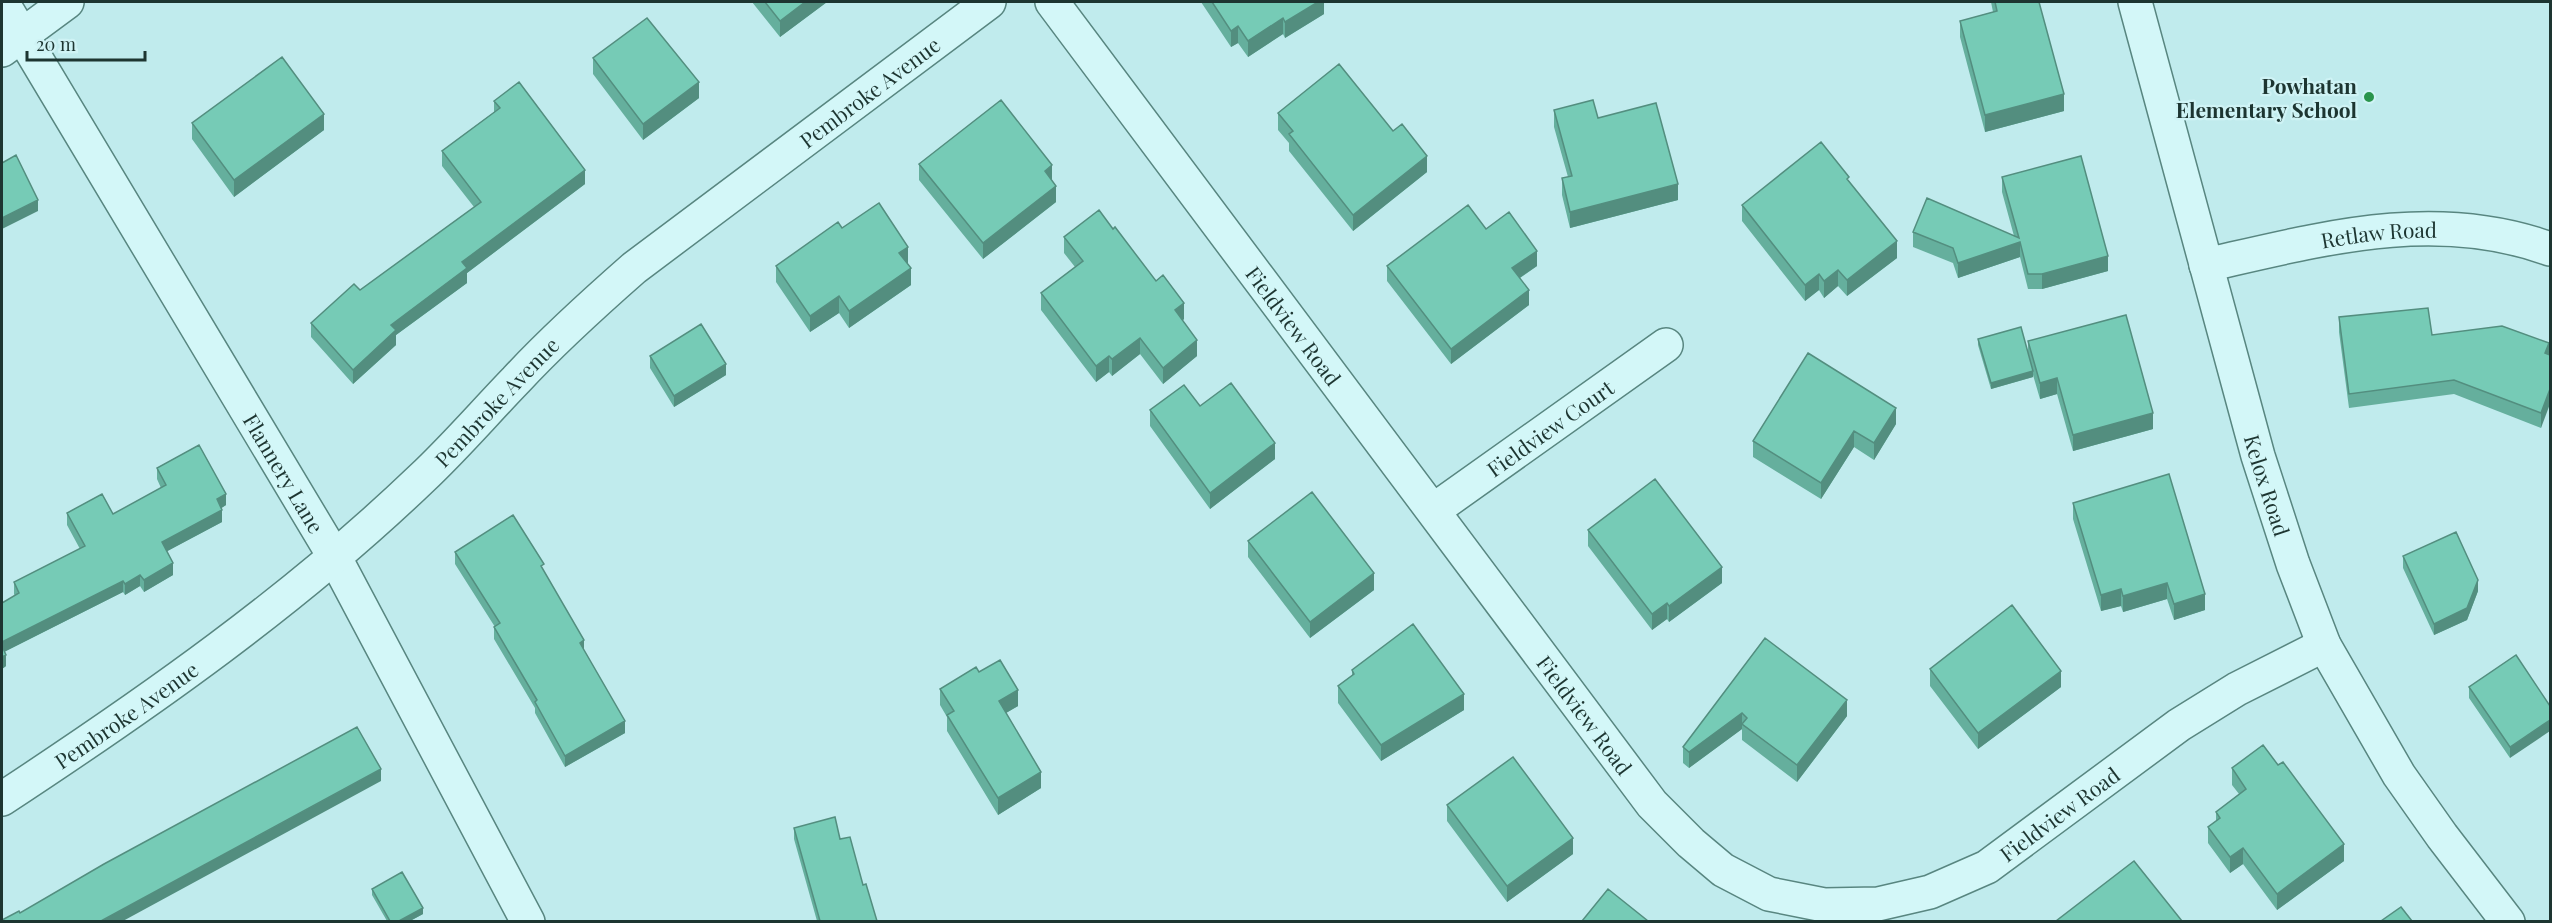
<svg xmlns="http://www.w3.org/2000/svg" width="2552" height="923" font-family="'Playfair Display',serif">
<rect width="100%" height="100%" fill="#c0ebed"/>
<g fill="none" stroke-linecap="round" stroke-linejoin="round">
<!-- minor casing -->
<g stroke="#588680" stroke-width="36">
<g id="minor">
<path id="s1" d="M2,2L334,556L528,922"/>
<path id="s2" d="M1052,2L1652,804L1691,843L1723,870L1769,894L1824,905L1878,904L1930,892L1987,867L2179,725L2237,689L2324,645"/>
<path id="s3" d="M2135,2L2258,456L2293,564L2324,645L2399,775L2442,836L2508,922"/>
<path d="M2,50L67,2"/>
<path id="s4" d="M2206,265C2321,239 2435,207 2550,249"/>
<path id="s5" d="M1434,510L1666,345"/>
<path id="s6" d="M2,799C148,703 295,600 422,478C455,447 485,412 516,380C553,340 593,304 634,268L989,2"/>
</g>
</g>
<!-- minor -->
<use href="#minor" stroke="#d3f7f8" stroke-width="33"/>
</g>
<!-- wall -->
<path fill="#65af9d" d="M752,2H827L780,37Z
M1201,2H1324V14L1285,38L1283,34L1248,57L1238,43L1231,47Z
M1991,2H2039L2064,111L1985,132L1960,37V21L1993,12Z
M593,58L699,98L643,140L593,74Z
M494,101L585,184L467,273V283L396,335V345L353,384L311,337V323L360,290L474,207L442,166V151L494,112Z
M1554,110L1678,200L1570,228L1562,195V178L1568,177L1554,127Z
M1278,113L1393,131L1427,172L1353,231L1289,151V143L1278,130Z
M192,123L324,130L234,197L192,139Z
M919,164L1052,180L1056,202L983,259L919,180Z
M2002,177L2108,271L2042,289H2028L2020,257L1958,278L1953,263L1913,247V232L2014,236L2002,192Z
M1849,181L1897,258L1847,296L1838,286L1824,298L1819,290L1805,301L1742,221V205Z
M842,228L908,263V264L911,285L849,328L839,313L810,332L776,282V266Z
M1486,229L1537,266L1520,278L1529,305L1451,364L1387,281V266Z
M1064,237L1184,319L1182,321L1197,356L1163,384L1140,354L1112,376L1109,372L1096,382L1041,310V293L1075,267L1064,253Z
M2339,317L2432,335L2549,343L2541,428L2454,394L2349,408L2339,332Z
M1978,339L2028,354V341L2153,429L2073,451L2057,394L2040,399L2033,375V377L1991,389L1978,345Z
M650,356L726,375L674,407L650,368Z
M1200,406L1275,459L1210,509L1150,426V410Z
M1896,424L1874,460L1854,447L1821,499L1753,457V441Z
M199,445L226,494V505L221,508L222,510V522L167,551L173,563V575L144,592L140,586L125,595L123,592L4,652L6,655V666L2,669V603L15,596L14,594V582L80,549L67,525V513L102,494L113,514L161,488L157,479V468Z
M2073,503L2205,610L2174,620L2167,599L2123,612L2121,606L2101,611L2073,519Z
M1588,530L1722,583L1669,622L1667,619L1652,630L1588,546Z
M1248,541L1374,590L1310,638L1248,557Z
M455,552L544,572L625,733L565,767L535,713V708L494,639V627H495L455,564Z
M2403,556L2478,591L2467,620L2434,635L2403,568Z
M1765,638L1847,716L1797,782L1742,740V729L1689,768L1683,763V747Z
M2516,655L2510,758L2469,698V687Z
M1930,669L2061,687L1978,749L1930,686Z
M1352,670L1464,710L1381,761L1338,703V686L1352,676Z
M979,672L1018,706L1006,713L1041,788L998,815L947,731V717L940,705V689Z
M2232,768L2344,861L2277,910L2243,864L2230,873L2208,843V827L2216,821V812L2239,794L2232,785Z
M1447,805L1573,854L1507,902L1447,821Z
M794,828L840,839L863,885L877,921H817L794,839Z
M372,889L423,914L410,921H387L372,895Z"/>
<!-- shaded-wall -->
<path fill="#538e7f" d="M805,2H827L780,37V21Z
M1318,2H1324V14L1285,38V22Z
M1283,18V34L1248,57V41Z
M1238,26V43L1231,47V31Z
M699,82V98L643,140V124Z
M2064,94V111L1985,132V115Z
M324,114V130L234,197V180Z
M1427,156V172L1353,231V215Z
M1052,165V181L1045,171Z
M585,170V184L467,273V283L396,335V345L353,384V370L391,325L462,262Z
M1678,184V200L1570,228V212Z
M1056,186V202L983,259V243Z
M38,200V211L2,229V218Z
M1897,241V258L1847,296V280Z
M2020,242V257L1958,278V263Z
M908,247V263L899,269V253Z
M1537,251V266L1512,283V268Z
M2108,256V271L2042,289V274Z
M911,268V285L849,328V311Z
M1838,270V286L1824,298V281Z
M1819,274V290L1805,301V285Z
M1529,290V305L1451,364V349Z
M839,296V313L810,332V316Z
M1184,303V319L1175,327V310Z
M1140,338V354L1112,376V359Z
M1197,340V356L1163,384V368Z
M2549,343V358L2545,353Z
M1109,356V372L1096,382V366Z
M726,364V375L674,407V396Z
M2033,371V377L1991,389V383Z
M2057,378V394L2040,399V383Z
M2550,389V404L2541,428V413Z
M1896,408V424L1874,460V443Z
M2153,413V429L2073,451V435Z
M1854,431V447L1821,499V483Z
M1275,443V459L1210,509V493Z
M226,494V505L217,511V499Z
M222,510V522L162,554V542Z
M173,563V575L144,592V580Z
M1722,567V583L1669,622V606Z
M1374,573V590L1310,638V622Z
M140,575V586L125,595V584Z
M2478,580V591L2467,620L2434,635V624Z
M123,581V592L2,653V642Z
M2167,583V599L2123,612V596Z
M2121,589V606L2101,611V595Z
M2205,594V610L2174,620V604Z
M1667,603V619L1652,630V614Z
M584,640V652L580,643Z
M6,655V666L2,669V657Z
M2061,671V687L1978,749V733Z
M1018,690V706L999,717V701Z
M1464,694V710L1381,761V745Z
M1847,700V716L1797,782V765Z
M1742,713V729L1689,768V752Z
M2550,720V731L2510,758V747Z
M625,721V733L565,767V756Z
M381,769V781L123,921H101Z
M1041,772V788L998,815V798Z
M1573,838V854L1507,902V886Z
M2344,844V861L2277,910V894Z
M2243,848V864L2230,873V857Z
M423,908V914L410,921H399Z"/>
<!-- building -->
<path fill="#76cbb6" stroke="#538e7f" stroke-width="1.5" d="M765,2H805L780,21Z
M1212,2H1318L1285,22L1283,18L1248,41L1238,26L1231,31Z
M1995,2H2039L2064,94L1985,115L1960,21L1997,11Z
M647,18L699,82L643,124L593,58Z
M282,57L324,114L234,180L192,123Z
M1339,64L1393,131L1402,124L1427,156L1353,215L1289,134L1293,131L1278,113Z
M519,82L585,170L462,262L467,268L391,325L396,330L353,370L311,323L354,284L360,290L481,202L442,151L500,108L494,101Z
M1001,100L1052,165L1045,171L1056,186L983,243L919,164Z
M1593,100L1598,118L1656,103L1678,184L1570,212L1562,178L1572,176L1554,110Z
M1821,142L1849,177L1847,179L1897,241L1847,280L1838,270L1824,281L1819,274L1805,285L1742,205Z
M16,155L38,200L2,218V163Z
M2081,156L2108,256L2042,274H2028L2020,242L1958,263L1953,248L1913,232L1927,198L2019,238L2002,177Z
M879,203L908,247L899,253L911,268L849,311L839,296L810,316L776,266L838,222L842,228Z
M1468,205L1486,229L1509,212L1537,251L1512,268L1529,290L1451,349L1387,266Z
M1099,210L1113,229L1115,227L1156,281L1163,275L1184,303L1175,310L1197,340L1163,368L1140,338L1112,359L1109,356L1096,366L1041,293L1083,261L1064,237Z
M2428,308L2432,335L2502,326L2549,343L2545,353L2550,355V389L2541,413L2454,380L2349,394L2339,317Z
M2126,315L2153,413L2073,435L2057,378L2040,383L2028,341Z
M701,324L726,364L674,396L650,356Z
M2021,327L2033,371L1991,383L1978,339Z
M1808,353L1896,408L1874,443L1854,431L1821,483L1753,441Z
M1231,383L1275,443L1210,493L1150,410L1184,385L1200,406Z
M199,445L226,494L217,499L222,510L162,542L173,563L144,580L140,575L125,584L123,581L2,642V603L19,593L14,582L85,546L67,513L102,494L113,514L166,485L157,468Z
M2169,474L2205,594L2174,604L2167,583L2123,596L2121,589L2101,595L2073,503Z
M1655,479L1722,567L1669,606L1667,603L1652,614L1588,530Z
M1312,492L1374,573L1310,622L1248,541Z
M513,515L544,564L541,566L584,640L580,643L625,721L565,756L535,702L537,700L494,627L500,623L455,552Z
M2456,532L2478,580L2467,608L2434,624L2403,556Z
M2012,605L2061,671L1978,733L1930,669Z
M1413,624L1464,694L1381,745L1338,686L1354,674L1352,670Z
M1765,638L1847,700L1797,765L1742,724L1747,718L1742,713L1689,752L1683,747Z
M2,646L6,655L2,657Z
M2516,655L2550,706V720L2510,747L2469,687Z
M1000,660L1018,690L999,701L1041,772L998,798L947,715L954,711L940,689L976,667L979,672Z
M357,727L381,769L101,921H2V920L19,911L20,913L104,864Z
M2263,745L2278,765L2283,762L2344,844L2277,894L2243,848L2230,857L2208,827L2220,818L2216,812L2246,789L2232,768Z
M1513,757L1573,838L1507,886L1447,805Z
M835,817L840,839L850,837L863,885L866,884L877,921H820L794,828Z
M2134,861L2182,921H2056Z
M402,872L423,908L399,921H390L372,889Z
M1608,889L1648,921H1582Z
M2401,907L2412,921H2381Z"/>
<!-- markers -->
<circle fill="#29944c" stroke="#cff3f5" stroke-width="2" cx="2369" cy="97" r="6"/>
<g text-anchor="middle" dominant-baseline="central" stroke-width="4.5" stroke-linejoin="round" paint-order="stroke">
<!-- poi labels -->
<g font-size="21" font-weight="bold" fill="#1d3531" stroke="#cff3f5" text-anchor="end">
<text x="2357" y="85">Powhatan<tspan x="2357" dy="24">Elementary School</tspan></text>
</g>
<!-- street labels -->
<g font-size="21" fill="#1d3531" stroke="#cff3f5">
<text stroke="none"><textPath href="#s6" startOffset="1122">Pembroke Avenue</textPath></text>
<text stroke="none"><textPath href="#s4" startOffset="176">Retlaw Road</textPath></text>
<text stroke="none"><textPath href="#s2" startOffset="404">Fieldview Road</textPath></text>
<text stroke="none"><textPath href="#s6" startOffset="636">Pembroke Avenue</textPath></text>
<text stroke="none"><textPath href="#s5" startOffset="142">Fieldview Court</textPath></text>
<text stroke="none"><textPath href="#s1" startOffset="549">Flannery Lane</textPath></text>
<text stroke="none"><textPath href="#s3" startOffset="501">Kelox Road</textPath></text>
<text stroke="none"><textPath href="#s6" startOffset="150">Pembroke Avenue</textPath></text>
<text stroke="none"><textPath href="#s2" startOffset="890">Fieldview Road</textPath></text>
<text stroke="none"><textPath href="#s2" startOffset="1466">Fieldview Road</textPath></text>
</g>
</g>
<!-- border -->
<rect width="2552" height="923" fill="none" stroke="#1d3531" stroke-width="6"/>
<!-- scale -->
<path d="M27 51v9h118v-9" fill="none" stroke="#1d3531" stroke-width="3"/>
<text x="36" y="51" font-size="18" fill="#1d3531" stroke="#cff3f5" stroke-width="4.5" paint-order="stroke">20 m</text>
</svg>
